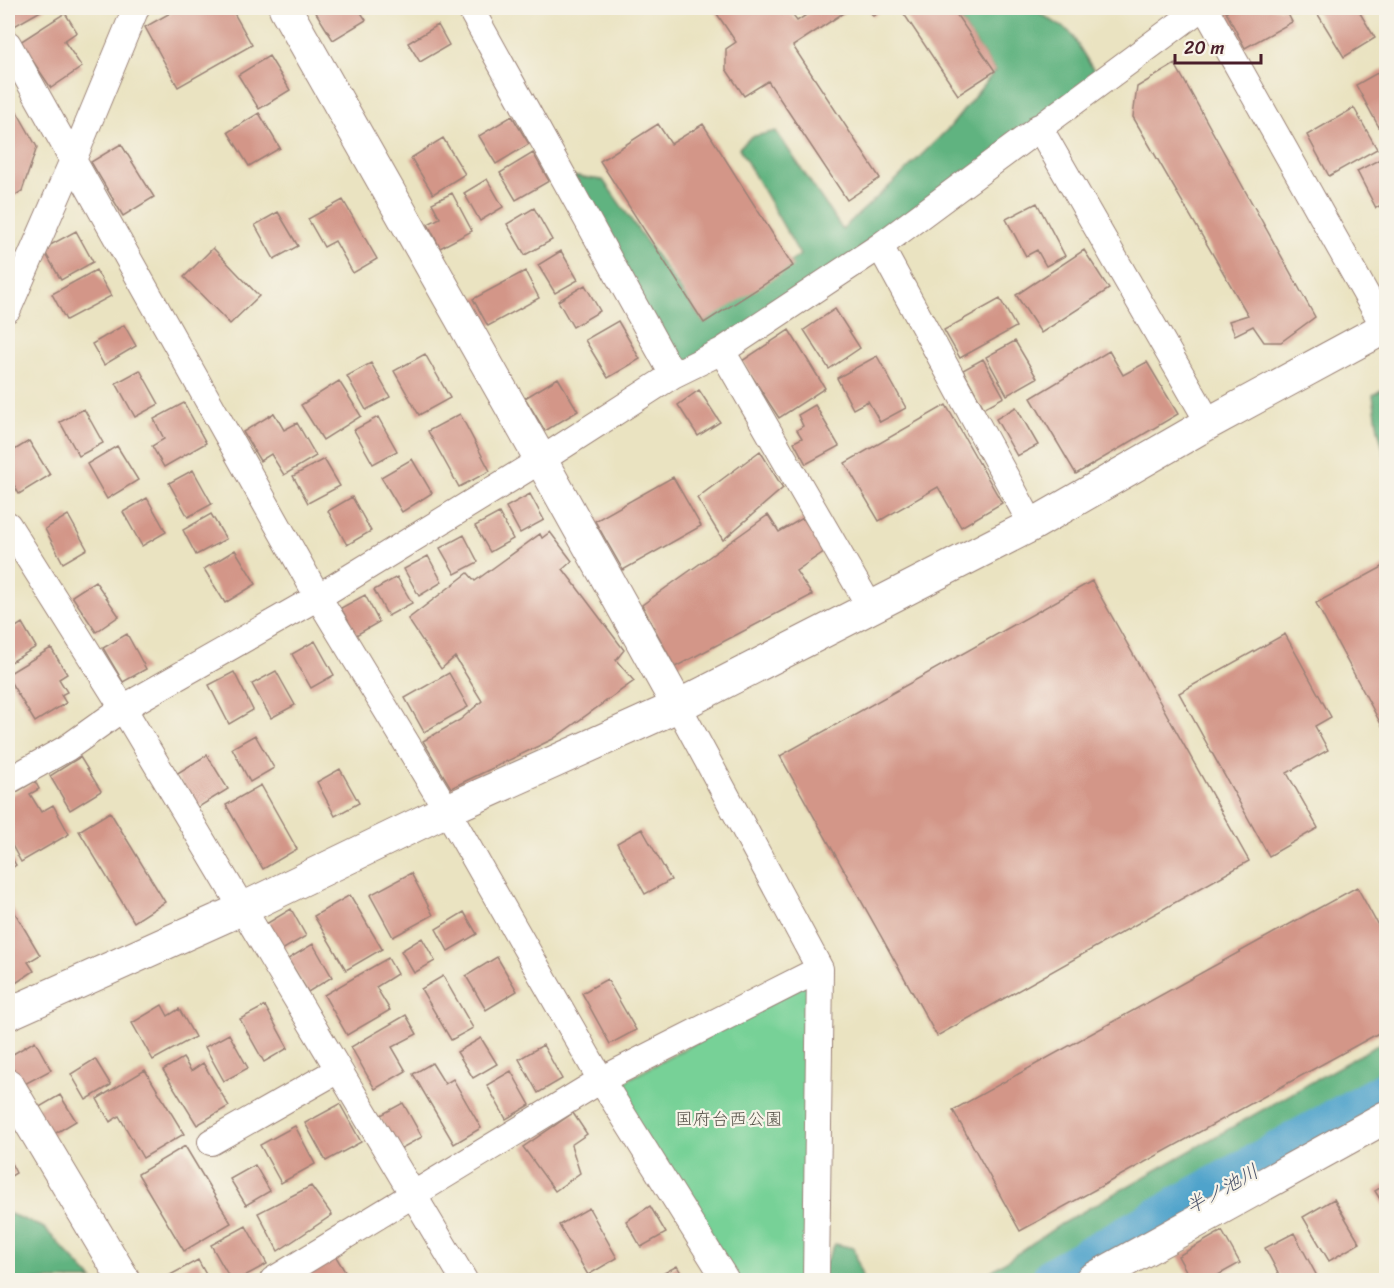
<svg xmlns="http://www.w3.org/2000/svg" width="1394" height="1288" font-family="Sriracha,'Klee One',sans-serif">
<rect width="100%" height="100%" fill="#f7f3e8"/>
<filter id="ink" filterUnits="userSpaceOnUse"><feTurbulence type="fractalNoise" baseFrequency=".0167" numOctaves="2"/><feDisplacementMap in="SourceGraphic" scale="12" xChannelSelector="R" yChannelSelector="G"/><feConvolveMatrix kernelMatrix="1 2 1 2 8 2 1 2 1" color-interpolation-filters="sRGB"/></filter>
<filter id="wash" filterUnits="userSpaceOnUse"><feTurbulence type="fractalNoise" baseFrequency=".008" numOctaves="4" result="noise"/><feDisplacementMap in="SourceGraphic" scale="24" xChannelSelector="R" yChannelSelector="G"/><feGaussianBlur stdDeviation="1.35" result="paint"/><feColorMatrix in="noise" values="0 0 0 0 0 0 0 0 0 0 0 0 0 0 0 0 0 1.4 0 .05"/><feComposite in="paint" operator="in"/></filter>
<g filter="url(#wash)">
<rect width="100%" height="100%" fill="#eae3c1"/>
<!-- green -->
<path fill="#77d197" stroke="#607861" stroke-width="1.5" d="M804,984L814,989L810,1280H730L618,1098L627,1080Z"/>
<!-- forest -->
<path fill="#61b380" stroke="#566956" stroke-width="1.5" d="M957,8H1032L1070,32L1101,82L810,292L677,367L562,175L603,180L704,323L800,255L739,148L751,137L776,131L842,229L895,181L950,127L995,71L962,23Z
M1386,387V460L1378,429L1373,395Z
M1386,1040V1117L1093,1280H978L1061,1224Z
M8,1213L44,1228L93,1280H8Z
M835,1244L854,1248L863,1280H816Z"/>
<g fill="none" stroke-linecap="round" stroke-linejoin="round">
<!-- river -->
<path stroke="#50a3cb" stroke-width="51" d="M1057,1280L1386,1097"/>
</g>
<g id="blocks">
<!-- building -->
<path fill="#d39688" d="M8,8H46L11,28L8,22Z
M179,8H231L252,45L178,87L145,27Z
M313,8H358L366,20L333,40Z
M713,8H787L797,21L817,8H851L793,46L880,178L847,200L768,81L744,96L726,69V49L736,42Z
M868,8H886L873,16Z
M900,8H952L995,71L958,95Z
M1230,8H1285L1292,22L1245,48L1226,12Z
M1314,8H1357L1375,38L1344,57Z
M65,13L77,32L64,41L82,67L51,88L20,42Z
M438,25L449,45L420,62L408,43Z
M269,56L290,90L259,109L238,75Z
M1175,64L1315,317L1281,342H1264L1253,326L1235,335L1229,321L1248,315L1133,117L1137,87Z
M1386,68V126L1380,129L1356,85Z
M8,96L37,147L22,191L8,200Z
M1354,108L1377,149L1329,176L1307,135Z
M259,113L280,148L249,166L228,132Z
M512,116L529,144L496,164L479,136Z
M658,124L671,144L703,124L793,266L704,323L600,161Z
M443,138L465,174L433,194L411,158Z
M121,144L154,197L123,216L91,162Z
M533,153L549,181L516,200L500,173Z
M1386,156V202L1376,208L1357,171Z
M487,179L503,207L480,221L464,193Z
M452,193L472,231L440,248L428,224L440,218L432,203Z
M343,200L377,259L353,273L335,241L324,247L308,219Z
M1037,203L1065,256L1046,266L1037,250L1026,256L1006,219Z
M534,208L552,240L525,255L507,224Z
M278,212L298,246L274,259L255,225Z
M76,231L93,262L61,280L43,249Z
M213,248L259,296L230,324L184,277Z
M1084,250L1109,289L1041,333L1016,295Z
M561,251L578,280L555,293L538,265Z
M96,270L111,296L66,320L52,294Z
M525,271L539,298L488,326L473,299Z
M585,285L600,311L573,327L558,301Z
M1000,299L1016,327L960,358L944,330Z
M835,309L860,348L829,369L804,330Z
M618,321L640,359L608,378L585,340Z
M124,325L136,346L104,365L92,344Z
M789,330L825,388L779,418L742,361Z
M1015,341L1037,378L1007,395L986,357Z
M1109,351L1123,375L1147,362L1178,414L1076,474L1031,398Z
M425,354L450,398L419,415L394,371Z
M877,356L906,408L880,422L868,401L853,409L837,378Z
M983,359L1004,397L984,408L963,370Z
M371,363L390,397L366,410L347,376Z
M140,370L159,404L135,417L116,383Z
M558,378L578,411L545,431L525,398Z
M339,381L361,416L323,440L301,405Z
M699,390L720,422L698,436L678,405Z
M184,403L206,443L164,467L152,446L164,439L154,419Z
M815,405L839,446L806,464L794,442L802,438L797,430L803,426L798,415Z
M946,405L1002,503L961,527L938,487L879,521L845,463Z
M1016,407L1038,445L1017,456L996,419Z
M84,409L103,443L79,456L60,422Z
M274,413L284,430L297,423L316,456L284,475L271,454L260,461L243,432Z
M460,414L490,471L459,487L428,431Z
M378,417L397,451L373,464L354,430Z
M29,441L50,475L19,494L8,474V454Z
M117,446L138,480L107,499L87,464Z
M760,451L783,488L723,540L697,498Z
M324,459L340,486L308,503L293,476Z
M412,459L432,493L402,512L381,477Z
M193,470L212,504L188,517L169,483Z
M673,477L701,526L623,570L595,521Z
M530,494L544,520L520,533L506,507Z
M352,497L371,531L347,545L328,511Z
M147,498L166,532L142,546L123,512Z
M499,513L513,539L490,552L475,526Z
M211,514L226,539L196,555L183,530Z
M68,515L87,549L63,563L45,529Z
M768,515L779,532L803,518L825,551L796,571L812,595L675,667L642,605Z
M550,532L572,561L563,569L624,650L616,660L634,681L553,739L451,788L423,741L460,720L482,701L455,657L441,669L408,619L468,573L475,581L540,534L542,538Z
M464,535L478,562L455,574L440,548Z
M235,550L256,584L225,603L204,569Z
M428,556L442,582L419,596L404,569Z
M1386,565V723L1382,726L1316,603Z
M397,577L412,603L388,616L374,590Z
M95,581L119,616L96,632L72,596Z
M1092,581L1249,861L937,1036L780,756Z
M365,595L379,622L356,635L341,608Z
M22,623L36,647L8,664V632Z
M127,634L146,669L123,682L103,648Z
M1285,634L1331,717L1315,726L1328,750L1287,773L1318,828L1269,856L1179,693Z
M315,641L334,675L311,688L292,654Z
M51,648L67,674L59,679L67,692L61,695L66,703L35,722L8,678V674Z
M276,671L295,705L271,718L252,684Z
M234,672L253,710L229,724L209,685Z
M449,673L468,707L424,732L405,698Z
M255,735L274,768L250,782L232,748Z
M207,755L228,789L197,808L176,774Z
M80,757L101,791L70,810L50,776Z
M340,769L359,803L335,816L317,782Z
M35,781L39,789L30,794L41,812L53,805L69,834L21,862L8,838V797Z
M261,785L297,849L263,869L226,805Z
M110,812L165,902L134,922L79,831Z
M642,829L671,880L645,894L617,843Z
M8,852L16,865L8,871Z
M411,873L433,915L393,937L370,895Z
M1357,887L1386,940V1029L1020,1231L953,1110Z
M350,895L382,949L346,970L314,916Z
M8,901L40,955L28,962L34,971L8,988Z
M291,909L306,936L282,950L266,924Z
M464,912L477,934L448,951L436,929Z
M422,938L435,961L414,973L401,951Z
M313,944L332,977L308,992L288,959Z
M497,957L517,991L486,1010L466,976Z
M388,958L397,974L376,987L390,1010L347,1035L324,995Z
M443,976L473,1028L451,1040L421,989Z
M607,979L636,1030L610,1044L582,993Z
M162,1005L168,1016L179,1009L195,1037L153,1060L132,1023Z
M265,1006L288,1048L264,1062L240,1019Z
M406,1015L417,1034L392,1047L406,1071L375,1089L351,1047Z
M229,1034L248,1068L224,1081L205,1047Z
M481,1038L497,1064L473,1078L457,1052Z
M35,1041L51,1070L21,1086L8,1062V1057Z
M543,1045L562,1079L538,1093L519,1059Z
M183,1058L191,1071L203,1063L229,1106L197,1125L163,1070Z
M95,1059L111,1085L86,1100L71,1074Z
M432,1063L445,1084L453,1079L481,1128L454,1144L413,1074Z
M145,1070L184,1134L143,1158L119,1116L110,1122L97,1099Z
M511,1071L530,1105L506,1119L487,1085Z
M60,1095L76,1121L51,1136L36,1109Z
M403,1103L422,1137L398,1150L379,1116Z
M340,1104L361,1142L326,1161L305,1123Z
M573,1113L587,1134L571,1145L580,1173L555,1191L523,1147Z
M295,1126L315,1164L281,1183L260,1145Z
M185,1146L231,1223L184,1251L138,1174Z
M8,1157L16,1173L8,1178Z
M255,1165L270,1191L246,1205L230,1179Z
M1386,1184V1209L1375,1191Z
M311,1186L332,1215L278,1251L258,1213Z
M1334,1199L1360,1243L1329,1261L1303,1217Z
M650,1206L666,1233L641,1247L626,1221Z
M589,1208L617,1258L588,1275L559,1225Z
M246,1226L267,1264L237,1280H231L211,1245Z
M1222,1231L1240,1263L1209,1280H1191L1178,1256Z
M1294,1233L1319,1280H1282L1265,1248Z
M335,1255L350,1280H304L300,1274Z
M198,1260L209,1280H161Z
M677,1266L685,1280H654L653,1279Z"/>
</g>
</g>
<g filter="url(#ink)">
<use href="#blocks" fill-opacity="0" stroke="#9a8176" stroke-width="1.5"/>
<g fill="none" stroke-linecap="round" stroke-linejoin="round">
<!-- minor casing -->
<g stroke="#9a8176" stroke-width="28">
<path id="minor" d="M470,8L673,375
M1205,8L1385,328
M8,44L318,597L447,810L601,1080L726,1280
M1039,127L1209,423
M880,246L1032,525
M8,309L73,160L136,8
M722,351L870,607
M8,525L123,708L464,1280
M678,706L820,969L816,1280
M8,781L67,748L123,708L318,597L541,460L673,375L722,351L880,246L1201,8
M211,1142L338,1070
M273,1280L601,1080L820,969"/>
</g>
<!-- tertiary casing -->
<g stroke="#9a8176" stroke-width="34">
<path id="tertiary" d="M285,8L541,460L678,706
M8,1014L244,908L447,810L678,706L1032,525L1209,423L1386,327
M8,1085L124,1280
M1091,1280L1386,1117"/>
</g>
<!-- minor -->
<use href="#minor" stroke="#fff" stroke-width="26"/>
<!-- tertiary -->
<use href="#tertiary" stroke="#fff" stroke-width="32"/>
</g>
</g>
<g text-anchor="middle" dominant-baseline="central" stroke-width="4.5" stroke-linejoin="round" paint-order="stroke">
<!-- park labels -->
<g font-size="18" fill="#58544b" stroke="#f7f3e8">
<text x="729" y="1119">国府台西公園</text>
</g>
<!-- water labels -->
<g font-size="20" font-style="italic" fill="#4c546b" stroke="#f7f3e8">
<text transform="translate(1222 1189) rotate(-29)">半ノ池川</text>
</g>
</g>
<!-- margin -->
<rect width="1394" height="1288" fill="none" stroke="#f7f3e8" stroke-width="30"/>
<!-- scale -->
<path d="M1175 54v9h86v-9" fill="none" stroke="#4a1f2b" stroke-width="3"/>
<text x="1184" y="54" font-size="18" fill="#4a1f2b" stroke="#f7f3e8" stroke-width="4.5" paint-order="stroke">20 m</text>
</svg>
